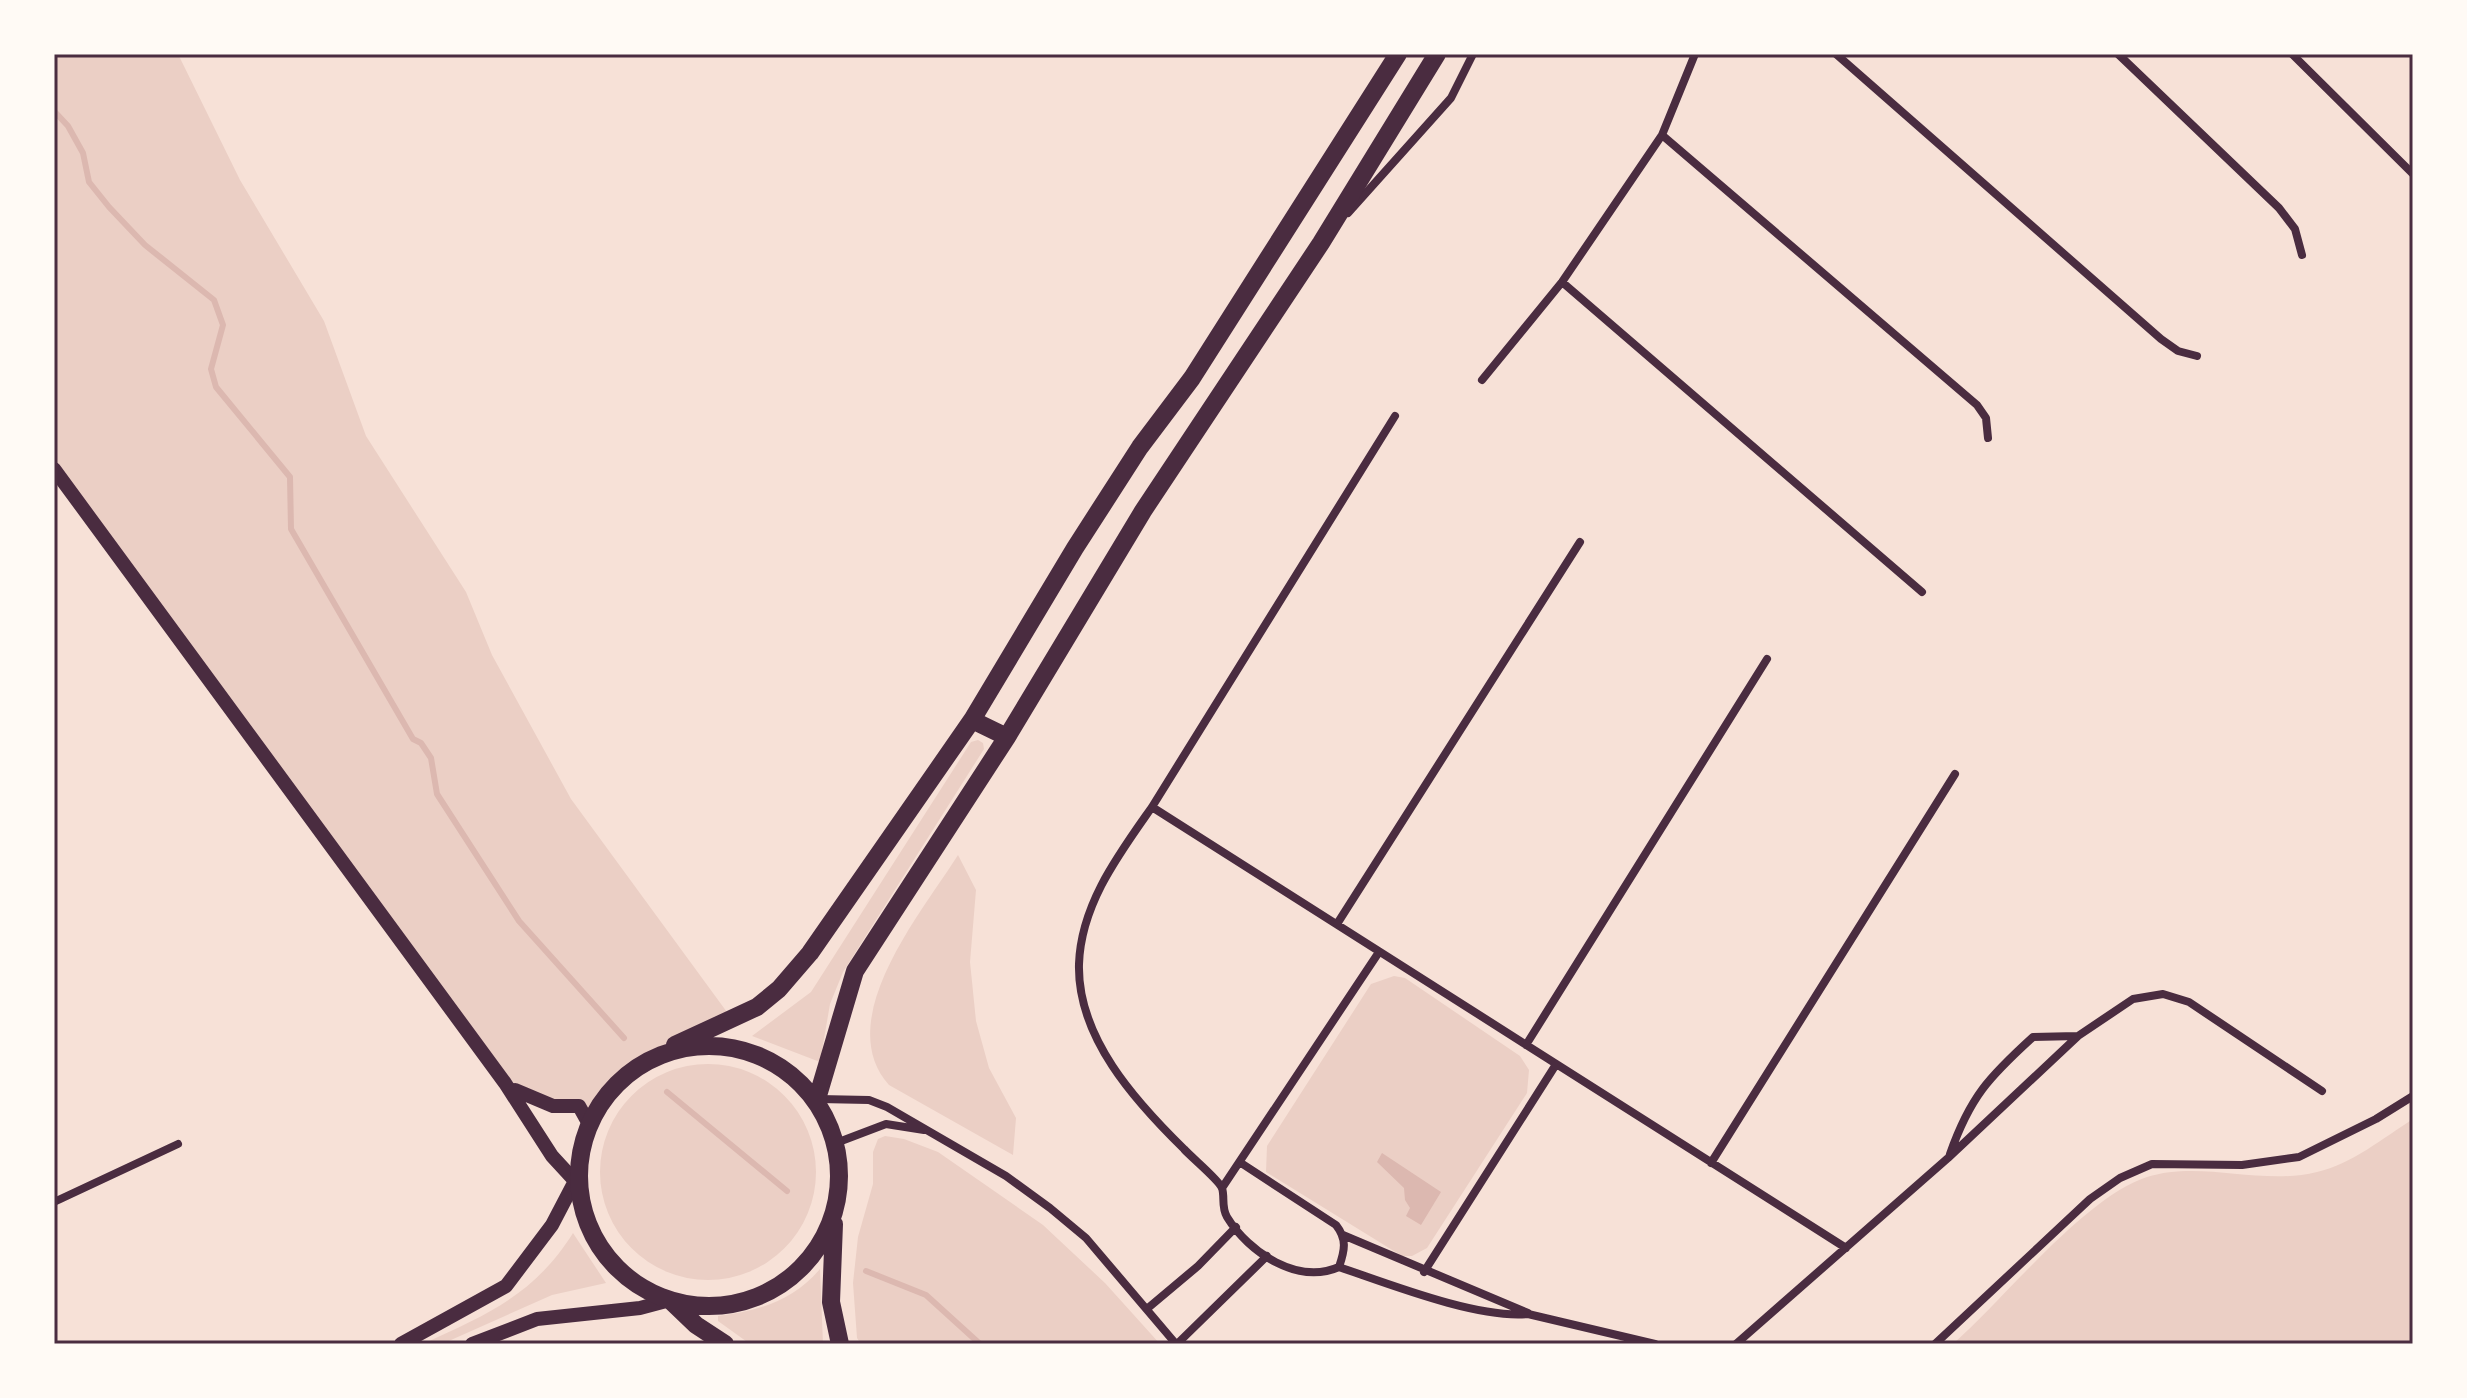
<svg xmlns="http://www.w3.org/2000/svg" width="2467" height="1398" font-family="'Space Grotesk',sans-serif">
<rect width="100%" height="100%" fill="#f7e1d7"/>
<!-- green -->
<path fill="#ebcfc5" d="M54,54H178L240,180L324,321L366,436L466,592L492,655L571,799L732,1019C671,1047 626,1064 589,1124L579,1106L516,1091L54,469Z
M978,740L983,743L984,749L843,972L830,1004L820,1062L752,1036L811,992L971,742Z
M958,855L976,890L970,962L976,1021L989,1068L1016,1118L1013,1155L889,1085C831,1020 922,912 958,855Z
M1394,976L1405,978L1520,1056L1529,1070L1527,1093L1427,1248L1412,1256H1402L1266,1172L1267,1146L1371,984Z
M600 1172a108 108 0 1 1 216 0a108 108 0 1 1-216 0Z
M2413,1119V1344H1953C2005,1298 2085,1197 2147,1177C2202,1160 2260,1186 2317,1172C2352,1164 2383,1138 2413,1119Z
M885,1136L904,1139L938,1152L1043,1225L1105,1283L1160,1344H861L857,1338L853,1283L858,1237L873,1184V1152L878,1139Z
M573,1233L606,1283L552,1295L442,1344H423C488,1314 534,1295 573,1233Z
M820,1269L823,1344H750L718,1321V1316C758,1311 793,1301 820,1269Z"/>
<!-- water -->
<path fill="#dcb8b0" d="M1382,1153L1441,1192L1421,1225L1406,1216L1410,1208L1405,1200L1404,1188L1377,1162Z"/>
<g fill="none" stroke-linecap="round" stroke-linejoin="round">
<!-- stream -->
<path stroke="#dcb8b0" stroke-width="6" d="M54,111L68,126L83,153L89,182L109,207L145,245L214,300L223,325L211,369L216,387L290,477L291,529L413,739L421,743L431,758L437,794L519,921L624,1038
M667,1092L787,1191
M866,1271L926,1295L980,1344"/>
<!-- minor -->
<path stroke="#4a2c40" stroke-width="8" d="M1836,54L2161,339L2178,351L2197,356
M2118,54L2279,208L2295,229L2302,255
M2292,54L2413,174
M1662,135L1977,405L1986,418L1988,438
M1348,213L1451,98L1473,54
M1562,282L1922,592
M1482,380L1562,282L1662,135L1695,54
M1395,416L1152,807C1119,854 1081,904 1079,964C1077,1037 1135,1101 1184,1149C1191,1157 1219,1180 1222,1188C1225,1197 1221,1207 1227,1217C1249,1253 1298,1285 1339,1267C1389,1284 1478,1319 1528,1314L1655,1344
M1152,807L1846,1248
M1337,924L1580,542
M1526,1045L1767,659
M819,1099L869,1100L887,1107L1006,1176L1050,1208L1086,1238L1176,1344
M836,1143L886,1124L924,1130
M1950,1154C1970,1097 1989,1077 2033,1037L2077,1036
M1241,1163L1336,1225C1347,1239 1345,1250 1339,1267
M1711,1163L1955,774
M1222,1188L1379,952
M54,1202L178,1144
M1343,1235L1528,1313
M1424,1272L1555,1066
M1148,1308L1198,1266L1236,1227
M1177,1344L1267,1256
M1736,1344L1948,1158L2078,1036L2133,999L2163,994L2189,1002L2322,1091
M1935,1344L2090,1199L2120,1178L2152,1164L2242,1165L2299,1157L2376,1119L2413,1096"/>
<!-- tertiary -->
<path stroke="#4a2c40" stroke-width="14" d="M54,469L505,1083L552,1156L575,1181L552,1225L506,1286L401,1344
M515,1090L553,1106H579L589,1124
M472,1344L537,1319L640,1308L670,1300"/>
<!-- primary -->
<path stroke="#4a2c40" stroke-width="18" d="M972,720L1007,737
M675,1045L757,1007L779,989L810,953L972,720L1075,548L1140,447L1192,378L1398,54
M579 1176a130 130 0 1 1 260 0a130 130 0 1 1-260 0Z
M817,1099L855,971L1007,737L1143,511L1321,243L1437,54
M834,1224L831,1302L840,1344
M672,1302L696,1325L725,1344"/>
</g>
<!-- border -->
<rect width="2467" height="1398" fill="none" stroke="#fffaf5" stroke-width="112"/>
<rect x="56" y="56" width="2355" height="1286" fill="none" stroke="#4a2c40" stroke-width="3"/>
</svg>
